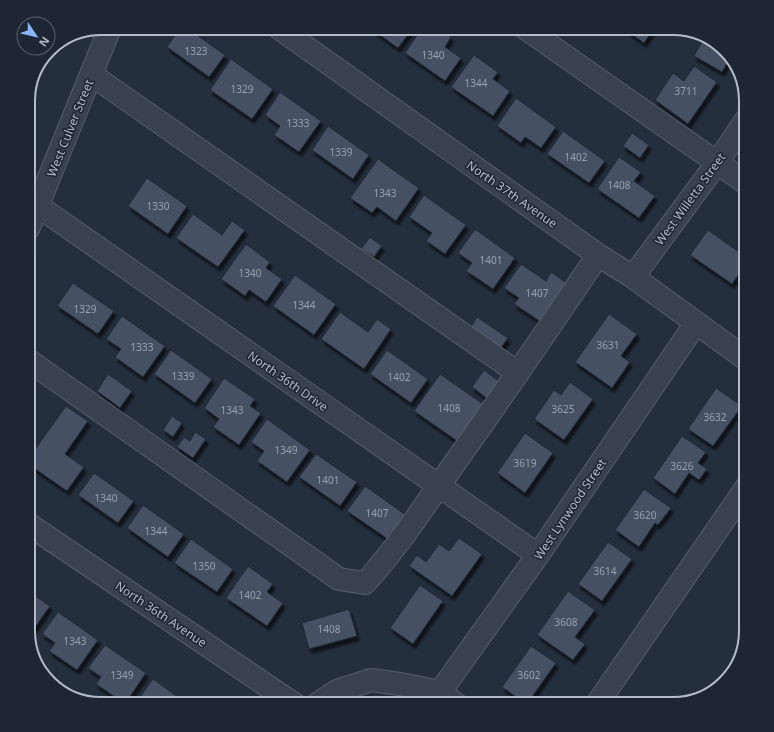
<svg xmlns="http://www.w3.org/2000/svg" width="774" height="732" font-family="'Noto Sans',sans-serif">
<defs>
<filter id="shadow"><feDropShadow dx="2.5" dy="4.5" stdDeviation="1" flood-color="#0009"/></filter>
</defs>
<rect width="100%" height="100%" fill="#242f3e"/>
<!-- building -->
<path fill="#455162" stroke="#1f2835" filter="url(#shadow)" d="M180,28H187L225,55L209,77L167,47Z
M370,28H413L398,48Z
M422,28H437L451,37L445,47L461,58L445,81L405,53Z
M623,28H654L644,43Z
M703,40L725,50L729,60L722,72L694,56Z
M474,55L498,72L493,79L510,91L493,116L451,87Z
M231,59L273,89L252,119L210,90Z
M694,66L717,82L688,124L655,100L673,73L684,81Z
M280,92L321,121L299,152L274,135L280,126L265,115Z
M516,98L556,127L541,148L525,137L521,143L497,126Z
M328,126L369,155L353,179L312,150Z
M563,131L605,161L589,183L547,154Z
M632,133L649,145L640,158L623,146Z
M619,157L641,172L634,181L655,196L639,218L597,189Z
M378,159L419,188L396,221L377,207L372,213L350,198Z
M147,178L187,206L168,234L128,206Z
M424,195L466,225L445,254L426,241L432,233L409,217Z
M193,214L222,235L232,221L245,230L218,267L176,238Z
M475,229L515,258L493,289L466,271L472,263L458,253Z
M708,230L746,257V264L732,284L690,255Z
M370,237L382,246L374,257L361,249Z
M246,244L270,262L266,268L282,279L266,302L249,290L245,296L221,279Z
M521,264L546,281L551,272L568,284L541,322L514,304L519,298L504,288Z
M295,275L336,304L314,335L273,306Z
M746,276V295L737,289Z
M73,283L114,311L98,334L57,306Z
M340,312L368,332L377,319L391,329L364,369L321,339Z
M609,314L637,334L621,356L630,362L612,388L575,362Z
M122,316L165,346L143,377L115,357L121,349L106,339Z
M477,317L508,338L500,349L470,328Z
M171,350L212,379L195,403L154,374Z
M387,350L428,379L411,403L370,374Z
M484,370L501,383L489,400L472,387Z
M108,374L132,391L120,408L97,391Z
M440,374L483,404L457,441L414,411Z
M224,378L255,399L250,406L261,413L239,445L213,427L219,419L204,408Z
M570,382L593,399L564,440L534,419L554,390L561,395Z
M716,388L742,406L713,446L688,429Z
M66,406L88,421L65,454L84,467L67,491L28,464V459Z
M172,416L182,423L173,437L163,430Z
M267,419L310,450L287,482L257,461L264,451L251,442Z
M195,432L206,439L193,458L177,447L184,437L190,441Z
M525,433L553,453L525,493L497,473Z
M682,436L706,452L698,463L707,469L699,480L689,473L675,494L653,478Z
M316,454L357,482L340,506L299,477Z
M94,473L134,501L118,523L78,495Z
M365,486L406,515L389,540L347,511Z
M644,489L671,508L658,525L655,523L639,547L615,530Z
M143,505L184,534L168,557L127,528Z
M459,538L482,554L452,596L409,566L417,555L426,562L439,544L449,551Z
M191,539L233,569L217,592L174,563Z
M608,542L632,559L602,601L578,584Z
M248,566L273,584L267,592L283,603L267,626L226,598Z
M420,585L443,601L413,644L390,628Z
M28,591L50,606L29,636L28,635Z
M568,591L595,610L575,637L585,644L573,660L537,635Z
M349,609L357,636L309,649L302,623Z
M58,612L98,640L77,670L49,651L55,643L42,634Z
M105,645L146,673L125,704L96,684L101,677L88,668Z
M531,646L556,663L527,704H526L502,687Z
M153,679L188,704H135Z"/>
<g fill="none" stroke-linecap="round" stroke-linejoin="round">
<!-- minor casing -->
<g stroke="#565f6c" stroke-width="24">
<path id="minor" d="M279,28L598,255L633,277L746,359
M525,28L746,183
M92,75L518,373
M38,206L538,555
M28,229L110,28
M633,277L717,163L746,120
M28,360L339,579L365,583C398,547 425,505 454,464C503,395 551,325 598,255
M28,524L294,704
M440,692L538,555L696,323
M317,704L337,691L371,680L400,684L440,692L456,704
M597,704L746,488"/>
</g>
<!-- minor -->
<use href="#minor" stroke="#38414e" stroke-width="22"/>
</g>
<g text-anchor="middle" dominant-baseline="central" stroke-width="3" stroke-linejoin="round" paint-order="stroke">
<!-- number labels -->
<g font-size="10" fill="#98a1af">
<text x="196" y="51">1323</text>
<text x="433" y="55">1340</text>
<text x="476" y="83">1344</text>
<text x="242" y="89">1329</text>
<text x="686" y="91">3711</text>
<text x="298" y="123">1333</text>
<text x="341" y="152">1339</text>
<text x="576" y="157">1402</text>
<text x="619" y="185">1408</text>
<text x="385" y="193">1343</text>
<text x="158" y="206">1330</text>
<text x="491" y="260">1401</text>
<text x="250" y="273">1340</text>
<text x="537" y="293">1407</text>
<text x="304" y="305">1344</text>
<text x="85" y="309">1329</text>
<text x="608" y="345">3631</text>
<text x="142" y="347">1333</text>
<text x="183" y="376">1339</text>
<text x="399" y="377">1402</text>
<text x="449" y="408">1408</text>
<text x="563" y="409">3625</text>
<text x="232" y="410">1343</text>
<text x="715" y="417">3632</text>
<text x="286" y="450">1349</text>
<text x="525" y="463">3619</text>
<text x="682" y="466">3626</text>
<text x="328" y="480">1401</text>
<text x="106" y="498">1340</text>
<text x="377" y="513">1407</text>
<text x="645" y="515">3620</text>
<text x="156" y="531">1344</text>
<text x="204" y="566">1350</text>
<text x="605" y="571">3614</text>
<text x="250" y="595">1402</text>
<text x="566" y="622">3608</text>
<text x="329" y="629">1408</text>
<text x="75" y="641">1343</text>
<text x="122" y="675">1349</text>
<text x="529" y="675">3602</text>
</g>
<!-- street labels -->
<g font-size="12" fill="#b4bcc9" stroke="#1d2633">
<text transform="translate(70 128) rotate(-68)">West Culver Street</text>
<text transform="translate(512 194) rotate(35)">North 37th Avenue</text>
<text transform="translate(690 199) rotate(-54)">West Willetta Street</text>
<text transform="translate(288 381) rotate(35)">North 36th Drive</text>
<text transform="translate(570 509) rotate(-56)">West Lynwood Street</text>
<text transform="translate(161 614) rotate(34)">North 36th Avenue</text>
</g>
</g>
<!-- crop -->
<path d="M0 0H774V732H0ZM101 35H673A66 66 0 0 1 739 101V631A66 66 0 0 1 673 697H101A66 66 0 0 1 35 631V101A66 66 0 0 1 101 35Z" fill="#1d2633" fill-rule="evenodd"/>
<path fill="none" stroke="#b4bcc9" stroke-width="2" d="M101 35H673A66 66 0 0 1 739 101V631A66 66 0 0 1 673 697H101A66 66 0 0 1 35 631V101A66 66 0 0 1 101 35Z"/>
<!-- north arrow -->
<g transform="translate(36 36) rotate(125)"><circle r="19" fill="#1d2633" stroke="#59626f"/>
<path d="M0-3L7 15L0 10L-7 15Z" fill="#8ab4f8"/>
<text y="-6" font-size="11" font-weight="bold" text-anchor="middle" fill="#b4bcc9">N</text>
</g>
</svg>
